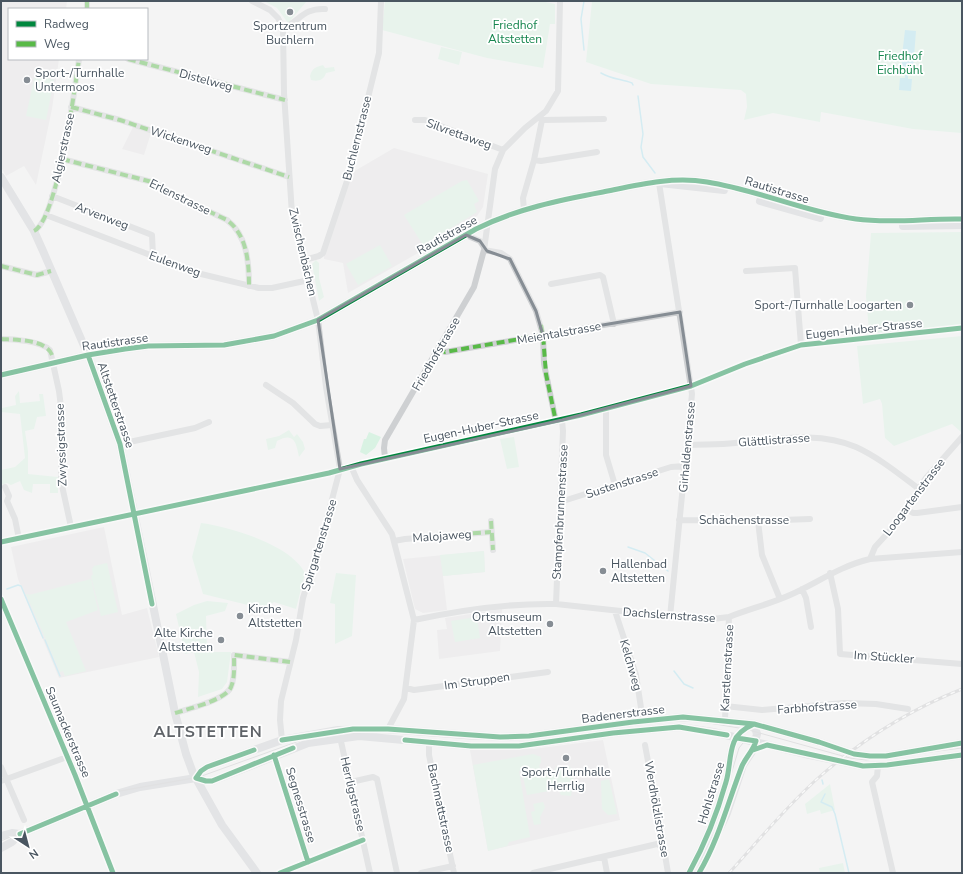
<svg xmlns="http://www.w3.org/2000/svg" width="963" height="874" font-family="'Nunito Sans',sans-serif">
<rect width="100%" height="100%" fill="#f4f4f4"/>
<!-- education -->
<path fill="#e6e5e6" d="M1,1H67L66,9H9V59H59L52,109L36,185L24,166L6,176L1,167Z
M133,127L151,133L144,155L122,149Z
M394,148L488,174L483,207L477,216L453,233L348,293L343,263L324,259V253L353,172Z
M104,527L122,615L147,608L159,657L59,678L18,579L11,547Z
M484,551L485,572L443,576L447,610L423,613L415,609L403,559Z
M502,609L500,651L439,659L437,630L447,629L445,618Z
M603,740L620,820L488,851L470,750L533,749Z"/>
<!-- green -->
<path fill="#d9f2e3" d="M264,1H307L288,23L277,8Z
M385,1H541L555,4V24H550L543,68L487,58L382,30Z
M592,1H962V133L913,129L821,112L820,122L773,113L744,120L747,107L746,94L741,90L651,84L586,62Z
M441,47L462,52L459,65L438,59Z
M323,65L325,68L334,67L335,71L326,73C324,80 318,82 311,80L310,76C312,68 316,67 323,65Z
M35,75L54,80L46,120L26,116Z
M467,180L479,201L474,204L477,212L423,245L404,215L462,181Z
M962,232V325L871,334L869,331L866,296L871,233Z
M380,245L392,266L358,285L346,264Z
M316,260L319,263V278L324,297L319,301L312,264Z
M962,336V431L961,432L952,424L894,446L885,438L882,404L880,399L863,404L857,346Z
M19,391L20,403L40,401L39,394H43L46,416L37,417L34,429L25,431L28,451V474L58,477V493H50V484H33L32,493L24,490L20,481L11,485L7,483L1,485V470L15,467L25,458L20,414L1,412V406L2,408L16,405L15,396Z
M289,430L294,437L297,434L303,442L305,449L299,457C296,442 294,432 277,441L275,448L268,450L266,439L279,436Z
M369,432L381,437L375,448L366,455L360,452L364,439H366Z
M514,437L519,467L507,469L500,439Z
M201,523C231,527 291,545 305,573L296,609L274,602L264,609L203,594L192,557Z
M484,551L485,572L443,576L440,555Z
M107,563L118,612L101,616L91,576L93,575L92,569L94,566Z
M336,573L356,575L352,636L335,644V604L330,603Z
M91,579L98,610L66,622L86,671L65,676L63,671L60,672L26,594H28L29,595Z
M207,601L228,603L225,611L206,616L207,647L213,652H231L227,682L222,689L198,697L199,672L194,652L185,654L176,614L194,605Z
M477,617L480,638L455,642L451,621Z
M533,754L541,757V762L539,766L541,770H545L547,776L553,775L556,767L569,766L574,771L571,796L561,795L555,783L548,785L549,791L527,795L523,776L534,771L533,769L519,771L530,837L509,842L507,846L488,851L473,765Z
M609,779L617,814L608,815L602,809L601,781Z
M830,784L835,810L821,814L820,810L807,814L805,804Z
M543,802L545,807L540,817L541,824L534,825L531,812L535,811L533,804Z
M843,863L845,873H820L819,868Z"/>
<!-- water -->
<path fill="#aee2f0" d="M905,30L916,31L914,57L902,56Z
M902,60L914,61L912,73H908V79H912L911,91L899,90L900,78H905V72H901Z"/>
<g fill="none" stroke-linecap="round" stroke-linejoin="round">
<!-- stream -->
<path stroke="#aee2f0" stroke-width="1.5" d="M584,50L581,19L584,1
M601,73C611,79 621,79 632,83L633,85
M638,96L643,134L641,147L643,157L655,173
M628,547L645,553L668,571
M7,589L18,585L21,586L43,638
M45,640L60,676
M674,671L684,684L693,688
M822,780L823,784
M825,794L821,802L832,807L835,814L849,873"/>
<!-- street -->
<path stroke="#ced0d2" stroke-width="6" d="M87,1V9
M252,1L270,10L278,18L283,28L284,93L292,214L318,320L326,387L340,469L323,534L303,598L296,640L281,701L280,720L282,740
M283,28C300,21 303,8 325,9
M128,59L285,100
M71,107L120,120L289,177
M415,120H425L503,150
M542,120L604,119
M62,159L156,183L166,191L227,220C247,235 249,262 249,286
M534,160L541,161L597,152
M659,183L692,394L670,617
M52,196L152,235L153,256
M524,210L523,198L534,160L542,120L539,117
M46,215L197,273L259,288H272L309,280
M34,231C57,220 75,88 79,59
M466,235L480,241L484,247
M484,250L501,253L510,259L536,311L543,335L544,364L556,422
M304,260L319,256L323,253L349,175L379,53L381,1
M1,266L37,275L51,271
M746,271L795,268L801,345
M551,284L600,275L603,277L614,324
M1,339C13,339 41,341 50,350L59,391L61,407V481L71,527
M438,349L445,352L680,312
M266,385L293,403L315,424L320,426L332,425
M606,408V455L615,485
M120,444L195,428L209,422
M687,445C703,444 719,445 735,443C775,440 817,430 856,447C878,457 899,474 919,489
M385,458L384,448L385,440L474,287L484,250L495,169L503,150L525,128L546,111L558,91L560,1
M351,466L357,480L392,534L414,620L404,699L388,729
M5,487L9,496L7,501L15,519L19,539
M560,502L671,467L685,466
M906,509L913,513H917L962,507
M679,520L758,521L810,519
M491,521L493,550
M758,521L762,555L780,599
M394,541L405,539L491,532
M1,542L329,473L361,464L581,415L691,386L745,364L801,345L962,328
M870,559L875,547L896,524L926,478L962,437
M830,573L838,609L840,654L962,664
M802,589L806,598L811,627
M1,599L75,775L113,873
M556,604L563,431L562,420
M615,611L636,675L643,721
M414,620C461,610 508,603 556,604L704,620L729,617C749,609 770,604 790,595C817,583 840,566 870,559L962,552
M406,688L414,690L548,672
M725,706L762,710L844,703L876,704L908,709
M175,713C188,709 226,700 231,687C235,678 234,665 234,655L290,662
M725,720L729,617
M340,737L370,873
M429,743V755L454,873
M645,745L663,842L661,846L664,849L668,873
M274,755L308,862
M878,766L877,776L872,782L893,873
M1,767L24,820
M1,781L67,757
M351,782L373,777L377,779L397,873
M604,857L607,873
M280,873L363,840
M421,873L453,866
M533,873L657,844L661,846"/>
<!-- secondary -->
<path stroke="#ced0d4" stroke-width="8" d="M1,177L34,231L43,251L88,355L120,444L175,713L186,754L193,773L222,825L257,873
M660,183L724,190
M760,201L820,218
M903,226L962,225
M1,375L88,355L125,349L148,346L224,345L274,336L318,320L476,229C516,209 560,200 603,192C637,185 672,176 707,182C758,190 805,212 856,219C892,224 927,218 962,219
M196,778L201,771L207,767L282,740L338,730L388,729L500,737L529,736L633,722L683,717L754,724L819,742L854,754L870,756H886L962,743
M1,836L12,833L20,834
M1,848L12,842L20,834L116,794L140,787L196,778L206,781H212L308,743L359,736L471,746H519L613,733L679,727L713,732L810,755L863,766L887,765L962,755
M689,873C705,844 717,814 726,782C730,769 729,754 734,742C737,733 745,728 754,724
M699,873L727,813L743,765L753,750L757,734L754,724"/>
<!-- tram -->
<path stroke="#c9cacc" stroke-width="1" d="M1,841L120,791L199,777L302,740L341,733L381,732L470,739L510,740L669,721H697L745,729L850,758L866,760L962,748
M693,873L718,818L739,748L747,738L760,734"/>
<!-- rail casing -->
<g stroke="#c9cacc" stroke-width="3">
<path id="rail" d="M729,873C758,841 785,808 817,779C860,741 909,710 962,689"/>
</g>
<!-- rail -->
<use href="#rail" stroke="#fff" stroke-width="1.5" stroke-dasharray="4.5" stroke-linecap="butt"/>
<!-- quiet -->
<path stroke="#58b947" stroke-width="4" stroke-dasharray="8 4" stroke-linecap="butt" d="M87,1V9
M128,59L285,100
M71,107L120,120L289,177
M62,159L156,183L166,191L227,220C247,235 249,262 249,286
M34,231C57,220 75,88 79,59
M1,266L37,275L51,271
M541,325L543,335L546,374L556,422
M1,339C16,340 46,339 52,355
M438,349L445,352L543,335
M491,521L493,550
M449,535L491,532
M175,713C188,709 226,700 231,687C235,678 234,665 234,655L290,662"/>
<!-- cycleway casing -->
<g stroke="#fff" stroke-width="8">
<path id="cycleway" d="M88,355L120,444L152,604
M1,375L88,355L125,349L148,346L224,345L274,336L318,320L476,229C516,209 560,200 603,192C637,185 672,176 707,182C758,190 805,212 856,219C892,224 927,218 962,219
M1,542L329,473L361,464L581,415L691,386L745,364L801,345L962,328
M1,599L75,775L113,873
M282,740L353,729H388L500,737L529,736L633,722L683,717L754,724L819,742L854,754L870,756H886L962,743
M405,740L471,746H519L613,733L679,727L727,735
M753,750L767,745L863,766L887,765L962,755
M274,755L308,862
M196,778L206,781H212L293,748
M196,778L201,771L207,767L254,750
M20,834L116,794
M280,873L363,840
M689,873C705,844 717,814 726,782C730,769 729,754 734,742C737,733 745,728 754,724
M699,873C719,839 728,802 742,766C746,757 753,751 756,741L737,738"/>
</g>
<!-- cycleway -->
<use href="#cycleway" stroke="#00873e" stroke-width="5"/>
</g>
<!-- marked area -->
<path d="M0 0H963V874H0ZM466,235L480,241L487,251L510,259L536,311L543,335L680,312L691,386L562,420L340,469L318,320Z" fill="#f4f4f4" fill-opacity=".55" fill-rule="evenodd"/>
<path fill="none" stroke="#868d94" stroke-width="3" stroke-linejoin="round" d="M466,235L480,241L487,251L510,259L536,311L543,335L680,312L691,386L562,420L340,469L318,320Z"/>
<!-- markers -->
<g fill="#868d94" stroke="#fff" stroke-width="1.5">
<circle cx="290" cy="12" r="4"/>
<circle cx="27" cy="80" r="4"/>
<circle cx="910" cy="305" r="4"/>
<circle cx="603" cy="571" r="4"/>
<circle cx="240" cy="616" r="4"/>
<circle cx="550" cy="624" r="4"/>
<circle cx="221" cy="640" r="4"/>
<circle cx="566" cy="758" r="4"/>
</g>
<g text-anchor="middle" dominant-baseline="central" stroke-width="3.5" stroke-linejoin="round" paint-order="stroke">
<!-- park labels -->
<g font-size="12" fill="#17864f" stroke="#fff">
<text x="515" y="25">Friedhof<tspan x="515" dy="14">Altstetten</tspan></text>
<text x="900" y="56">Friedhof<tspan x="900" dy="14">Eichbühl</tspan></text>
</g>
<!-- poi labels -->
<g font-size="12" fill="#4a5661" stroke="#fff" text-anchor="start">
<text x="290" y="26" text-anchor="middle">Sportzentrum<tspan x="290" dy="14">Buchlern</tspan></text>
<text x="35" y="73">Sport-/Turnhalle<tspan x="35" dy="14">Untermoos</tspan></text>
<text x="902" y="305" text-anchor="end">Sport-/Turnhalle Loogarten</text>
<text x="611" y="564">Hallenbad<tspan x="611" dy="14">Altstetten</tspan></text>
<text x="248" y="609">Kirche<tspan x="248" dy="14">Altstetten</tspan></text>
<text x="542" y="617" text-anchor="end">Ortsmuseum<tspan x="542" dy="14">Altstetten</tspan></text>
<text x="213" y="633" text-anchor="end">Alte Kirche<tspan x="213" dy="14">Altstetten</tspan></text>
<text x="566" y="772" text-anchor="middle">Sport-/Turnhalle<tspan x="566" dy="14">Herrlig</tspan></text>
</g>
<!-- street labels -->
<g font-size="12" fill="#4a5661" stroke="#fff">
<text transform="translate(206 80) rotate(15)">Distelweg</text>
<text transform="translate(459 134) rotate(20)">Silvrettaweg</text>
<text transform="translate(357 138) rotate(-76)">Buchlernstrasse</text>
<text transform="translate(181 140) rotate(18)">Wickenweg</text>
<text transform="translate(63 148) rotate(-78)">Algierstrasse</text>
<text transform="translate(777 190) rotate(17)">Rautistrasse</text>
<text transform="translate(180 197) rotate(26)">Erlenstrasse</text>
<text transform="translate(102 216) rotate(21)">Arvenweg</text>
<text transform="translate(447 235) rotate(-29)">Rautistrasse</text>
<text transform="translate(303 252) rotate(77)">Zwischenbächen</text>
<text transform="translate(175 264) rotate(20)">Eulenweg</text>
<text transform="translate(864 329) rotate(-6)">Eugen-Huber-Strasse</text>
<text transform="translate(559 333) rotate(-10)">Meientalstrasse</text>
<text transform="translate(115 342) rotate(-8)">Rautistrasse</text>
<text transform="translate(436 354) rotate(-60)">Friedhofstrasse</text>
<text transform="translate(116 405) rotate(71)">Altstetterstrasse</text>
<text transform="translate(481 427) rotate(-12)">Eugen-Huber-Strasse</text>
<text transform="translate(774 440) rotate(-4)">Glättlistrasse</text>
<text transform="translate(61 445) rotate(-92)">Zwyssigstrasse</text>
<text transform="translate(687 447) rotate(-85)">Girhaldenstrasse</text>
<text transform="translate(622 483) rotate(-18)">Sustenstrasse</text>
<text transform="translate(914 497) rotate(-53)">Loogartenstrasse</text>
<text transform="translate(560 512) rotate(-87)">Stampfenbrunnenstrasse</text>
<text x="744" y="520">Schächenstrasse</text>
<text transform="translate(442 536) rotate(-4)">Malojaweg</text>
<text transform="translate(319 545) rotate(-73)">Spirgartenstrasse</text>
<text transform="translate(669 615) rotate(4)">Dachslernstrasse</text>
<text transform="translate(884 657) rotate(4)">Im Stückler</text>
<text transform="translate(631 665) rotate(74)">Kelchweg</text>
<text transform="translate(727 668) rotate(-87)">Karstlernstrasse</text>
<text transform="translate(477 681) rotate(-8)">Im Struppen</text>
<text transform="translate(817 707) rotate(-4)">Farbhofstrasse</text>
<text transform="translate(623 714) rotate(-7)">Badenerstrasse</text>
<text transform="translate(68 732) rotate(67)">Saumackerstrasse</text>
<text transform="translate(711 793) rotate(-73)">Hohlstrasse</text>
<text transform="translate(353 794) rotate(77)">Herrligstrasse</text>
<text transform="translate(301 805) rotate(73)">Segnesstrasse</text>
<text transform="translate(441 808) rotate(78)">Bachmattstrasse</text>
<text transform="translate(657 809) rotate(80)">Werdhölzlistrasse</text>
</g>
<!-- district labels -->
<g font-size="16" font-weight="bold" letter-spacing="1" fill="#5f6368" stroke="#fff">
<text x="208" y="732">ALTSTETTEN</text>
</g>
</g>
<!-- border -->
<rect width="963" height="874" fill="none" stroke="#4a5661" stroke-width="4"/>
<!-- legend -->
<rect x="8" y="8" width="140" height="52" fill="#ffffff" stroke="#b7bbc0"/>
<rect x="16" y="21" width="20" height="6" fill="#00873e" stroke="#b7bbc0"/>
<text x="44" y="28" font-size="12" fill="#4a5661">Radweg</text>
<rect x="16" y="41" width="20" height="6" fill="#58b947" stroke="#b7bbc0"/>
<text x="44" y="48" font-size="12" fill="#4a5661">Weg</text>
<!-- north arrow -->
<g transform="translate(28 846) rotate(144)" stroke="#ffffff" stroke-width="3" paint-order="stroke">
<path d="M0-3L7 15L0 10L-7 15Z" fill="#4a5661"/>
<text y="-6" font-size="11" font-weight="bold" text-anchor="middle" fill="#4a5661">N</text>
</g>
</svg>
